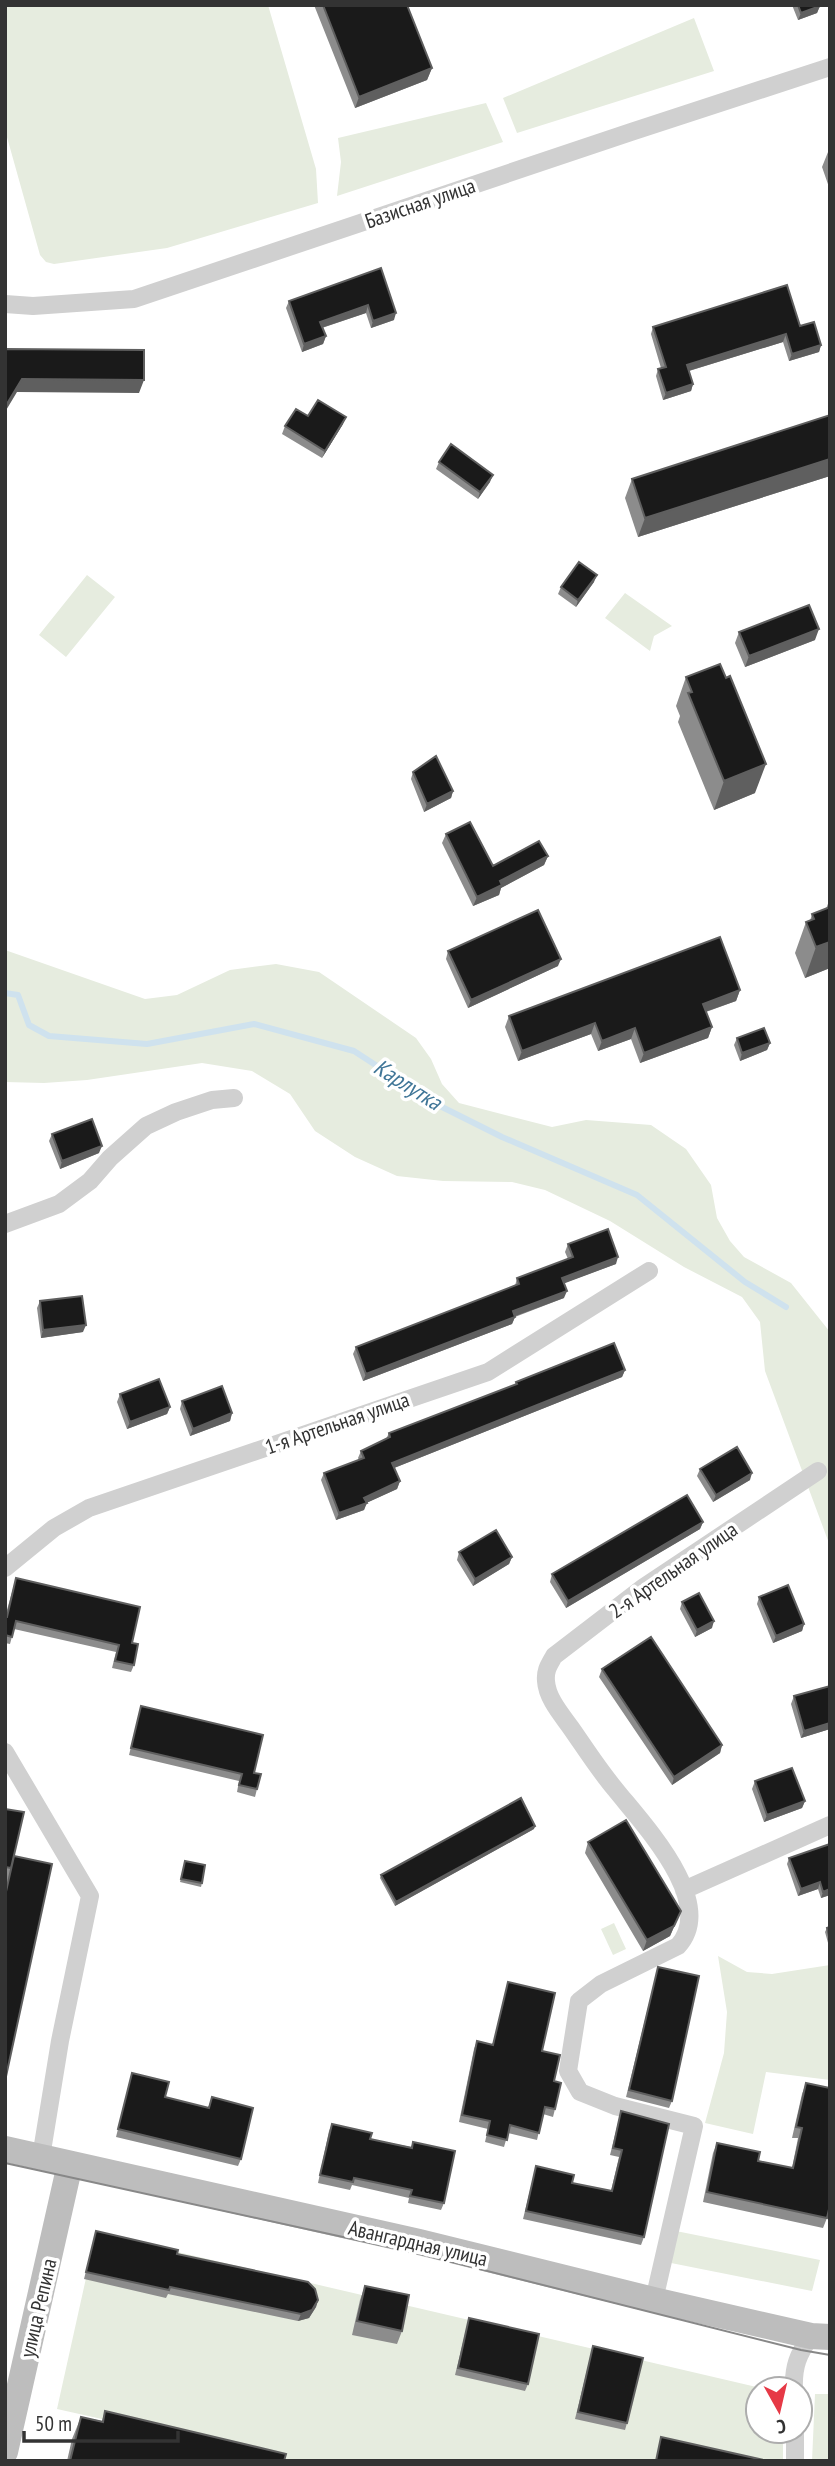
<svg xmlns="http://www.w3.org/2000/svg" width="835" height="2466" font-family="'PT Sans Narrow',sans-serif">
<rect width="100%" height="100%" fill="#fff"/>
<!-- green -->
<path fill="#e6ecdf" d="M5,5H268L316,169L318,203L167,248L54,264L46,262L40,255L5,130Z
M694,18L714,71L517,133L503,98Z
M486,103L503,142L337,196L341,162L338,138Z
M87,575L115,597L66,657L39,635Z
M625,593L672,626L654,636L650,651L605,618Z
M5,950L145,999L177,995L230,970L276,964L319,972L416,1038L431,1059L442,1084L459,1103L552,1127L586,1120L651,1125L686,1149L711,1185L717,1218L730,1241L744,1257L791,1283L830,1332V1546L765,1371L760,1322L742,1297L684,1267L610,1221L545,1190L512,1182L443,1181L397,1176L355,1157L315,1131L290,1094L252,1071L202,1063L87,1080L44,1083L5,1082Z
M614,1923L626,1949L613,1955L601,1929Z
M718,1956L747,1972L772,1974L830,1965V2080L766,2072L753,2134L705,2123L724,2053L727,2012Z
M676,2231L820,2260L812,2291L671,2263Z
M96,2233L765,2389H758V2431H783V2461H290L57,2409Z
M815,2394H830V2461H812Z"/>
<g fill="none" stroke-linecap="round" stroke-linejoin="round">
<!-- stream -->
<path stroke="#cfe2ee" stroke-width="6" d="M5,993L18,995L29,1025L49,1036L147,1044L254,1024L354,1051L434,1103L502,1137L637,1195L745,1282L786,1307"/>
<!-- street -->
<path stroke="#d0d0d0" stroke-width="18" d="M5,304L33,306L134,299L631,132L830,67
M5,1224L59,1204L90,1181L110,1158L146,1126L176,1112L212,1100L234,1098
M5,1568L54,1528L89,1508L488,1372L649,1271
M5,1752L90,1896L60,2041L41,2157
M684,1890L830,1825
M654,2300L694,2126L615,2106L580,2092L568,2071L579,2001L601,1984L678,1946C718,1902 642,1823 615,1789C599,1770 585,1748 571,1728C561,1714 547,1698 546,1681C545,1670 549,1665 554,1656L644,1587L818,1471
M794,2389C793,2367 798,2354 811,2336
M795,2431V2461"/>
<!-- secondary -->
<path stroke="#bdbdbd" stroke-width="26" d="M5,2149L419,2242L654,2300L811,2336L830,2337
M5,2452L70,2164"/>
<!-- tram -->
<path stroke="#888" stroke-width="2" d="M5,2163L416,2253L801,2350L830,2355"/>
</g>
<!-- wall -->
<path fill="#8c8c8c" d="M314,5H407L432,68L427,80L355,108Z
M792,5H820L817,13L798,20Z
M830,147V190L822,167Z
M381,268L394,320L371,328L366,313L322,328L326,336L323,344L302,352L286,308L289,301Z
M800,326L821,345L819,352L789,361L783,342L689,371L693,384L691,391L663,400L656,376L658,369L661,368L651,334L653,327Z
M830,415V476L638,537L625,498L632,479Z
M308,416L343,424L322,458L282,434L285,426Z
M439,462L490,482L478,499L436,469Z
M594,582L576,607L558,594L561,587Z
M739,632L815,640L745,667L735,643Z
M686,677L755,793L714,810L678,722L680,716L676,706Z
M413,772L453,791L451,798L424,812L411,779Z
M446,834L493,866L548,856L544,865L501,888L499,895L473,906L442,843Z
M829,901H830V968L805,978L795,953L806,922L810,921L812,914L826,909Z
M448,951L558,966L468,1008L446,959Z
M740,990L736,1001L706,1012L712,1027L708,1038L640,1063L631,1039L598,1051L591,1034L518,1061L505,1027L509,1016Z
M737,1038L770,1043L767,1050L740,1061L734,1045Z
M52,1134L99,1153L60,1169L49,1141Z
M568,1244L616,1264L564,1283V1298L515,1317L512,1324L363,1381L353,1354L356,1347L515,1286L517,1278L568,1259L565,1252Z
M40,1301L83,1332L41,1338L37,1308Z
M625,1370L622,1377L394,1468L400,1481L397,1489L366,1503L364,1510L336,1520L321,1480L324,1473L359,1460L358,1458L361,1451L386,1439L389,1433L515,1385L516,1382Z
M120,1394L170,1407L167,1414L127,1429L117,1402Z
M182,1401L232,1413L230,1421L190,1436L180,1409Z
M700,1469L750,1480L713,1502L697,1476Z
M703,1522L700,1529L566,1608L550,1582L552,1574Z
M459,1552L512,1557L509,1564L473,1586L457,1560Z
M16,1578L132,1643L134,1665L131,1672L112,1668L116,1652L14,1629L10,1644L5,1643V1617Z
M759,1597L804,1624L802,1631L773,1643L757,1604Z
M682,1602L712,1628L695,1637L680,1609Z
M602,1669L722,1745L720,1753L672,1785L599,1677Z
M830,1686V1729L801,1738L791,1704L794,1696Z
M141,1706L254,1773L257,1789L255,1797L237,1792L239,1781L129,1755Z
M755,1781L805,1801L802,1808L764,1822L752,1789Z
M5,1809L14,1857L5,2081L6,1882L5,1884Z
M534,1829L395,1906L380,1878L381,1875Z
M588,1842L681,1911L670,1936L643,1951L585,1853Z
M830,1844V1895L821,1898L818,1889L798,1896L787,1864L789,1858Z
M185,1861L202,1883L201,1887L180,1882Z
M830,1927V1950L825,1932L827,1928Z
M658,1967L672,2101L669,2108L626,2097Z
M508,1982L542,2051L554,2081L555,2109L553,2117L543,2114L537,2140L508,2133L504,2147L485,2142L488,2129L459,2122L474,2049L477,2041L493,2045Z
M132,2073L165,2097L208,2108L212,2097L241,2159L238,2166L116,2137Z
M806,2083L827,2218L823,2228L703,2202L713,2153L717,2143L758,2161L792,2168L798,2138H792L802,2094Z
M621,2111L644,2237L641,2245L523,2219L536,2166L572,2183L611,2191L619,2157L610,2155Z
M332,2124L370,2139L411,2147L413,2142L444,2203L441,2210L408,2203L409,2198L352,2185L350,2190L318,2183L329,2131Z
M96,2231L177,2254L318,2300L316,2307L309,2318L298,2321L168,2294L166,2298L84,2279Z
M365,2286L402,2331L397,2344L352,2335L360,2300Z
M469,2318L528,2384L525,2391L455,2375Z
M593,2346L627,2423L625,2430L575,2419Z
M105,2411L284,2461H67L72,2439L81,2417L102,2421Z"/>
<!-- shaded-wall -->
<path fill="#5f5f5f" d="M820,6L817,13L798,20L801,13Z
M432,68L427,80L355,108L359,97Z
M368,305L366,313L318,329L320,322Z
M396,313L394,320L371,328L373,321Z
M786,334L783,342L685,372L687,365Z
M326,336L323,344L302,352L304,344Z
M821,345L819,352L789,361L792,354Z
M22,379L144,380L139,393L17,392L5,412V407Z
M693,384L691,391L663,400L666,393Z
M346,417L343,424L322,458L325,451Z
M830,459V476L638,537L645,518Z
M493,475L490,482L478,499L480,492Z
M597,575L594,582L576,607L578,600Z
M819,629L815,640L745,667L749,656Z
M766,764L755,793L714,810L724,781Z
M453,791L451,798L424,812L427,804Z
M548,856L544,865L501,888L499,895L473,906L477,897L500,881Z
M830,942V968L805,978L816,947Z
M561,959L558,966L468,1008L471,1000Z
M740,990L736,1001L699,1014L703,1004Z
M595,1023L591,1034L518,1061L522,1051Z
M712,1027L708,1038L640,1063L644,1053Z
M635,1028L631,1039L598,1051L602,1041Z
M770,1043L767,1050L740,1061L742,1053Z
M102,1146L99,1153L60,1169L62,1161Z
M618,1257L616,1264L560,1285L562,1278Z
M567,1291L564,1298L510,1318L513,1311Z
M515,1317L512,1324L363,1381L366,1374Z
M86,1325L83,1332L41,1338L43,1330Z
M625,1370L622,1377L389,1470L392,1463Z
M170,1407L167,1414L127,1429L130,1422Z
M232,1413L230,1421L190,1436L193,1429Z
M752,1473L750,1480L713,1502L716,1495Z
M400,1481L397,1489L362,1505L364,1498Z
M367,1503L364,1510L336,1520L339,1513Z
M703,1522L700,1529L566,1608L568,1601Z
M512,1557L509,1564L473,1586L475,1579Z
M714,1621L712,1628L695,1637L697,1630Z
M804,1624L802,1631L773,1643L776,1636Z
M830,1723V1729L801,1738L804,1731Z
M722,1745L720,1753L672,1785L674,1777Z
M805,1801L802,1808L764,1822L767,1815Z
M535,1826L534,1829L395,1906L396,1902Z
M820,1882L818,1889L798,1896L801,1889Z
M830,1889V1895L821,1898L823,1892Z
M681,1911L670,1936L643,1951L647,1940Z
M318,2300L316,2307L309,2318L298,2321L301,2314Z"/>
<!-- building -->
<path fill="#1a1a1a" stroke="#5f5f5f" stroke-width="2" d="M323,5H407L432,68L359,97Z
M798,5H820V6L801,13Z
M381,268L396,313L373,321L368,305L320,322L326,336L304,344L289,301Z
M787,285L800,326L814,322L821,345L792,354L786,334L687,365L693,384L666,393L658,369L666,367L653,327Z
M5,349L144,350V380L22,379L5,407Z
M318,400L346,417L325,451L285,426L296,409L308,416Z
M830,415V459L645,518L632,479Z
M451,444L493,475L480,492L439,462Z
M579,562L597,575L578,600L561,587Z
M809,605L819,629L749,656L739,632Z
M720,664L726,678L730,676L766,764L724,781L688,693L692,692L686,677Z
M436,756L453,791L427,804L413,772Z
M470,822L493,866L539,841L548,856L500,881L502,885L477,897L446,834Z
M830,907V942L816,947L806,922L814,919L812,914Z
M538,910L561,959L471,1000L448,951Z
M720,937L740,990L703,1004L712,1027L644,1053L635,1028L602,1041L595,1023L522,1051L509,1016Z
M764,1028L770,1043L742,1053L737,1038Z
M92,1119L102,1146L62,1161L52,1134Z
M608,1229L618,1257L562,1278L567,1291L513,1311L515,1317L366,1374L356,1347L519,1284L517,1278L573,1257L568,1244Z
M82,1296L86,1325L43,1330L40,1301Z
M614,1343L625,1370L392,1463L400,1481L364,1498L367,1503L339,1513L324,1473L364,1458L361,1451L390,1437L389,1433L517,1384L516,1382Z
M159,1379L170,1407L130,1422L120,1394Z
M222,1386L232,1413L193,1429L182,1401Z
M737,1447L752,1473L716,1495L700,1469Z
M687,1495L703,1522L568,1601L552,1574Z
M496,1530L512,1557L475,1579L459,1552Z
M16,1578L140,1607L132,1643L138,1644L134,1665L115,1661L119,1645L16,1621L12,1637L5,1635V1617H7Z
M788,1585L804,1624L776,1636L759,1597Z
M699,1593L714,1621L697,1630L682,1602Z
M651,1637L722,1745L674,1777L602,1669Z
M830,1686V1723L804,1731L794,1696Z
M141,1706L263,1735L254,1773L261,1774L257,1789L239,1785L242,1774L131,1748Z
M792,1768L805,1801L767,1815L755,1781Z
M521,1798L535,1826L396,1902L381,1875Z
M5,1809L24,1812L11,1868L5,1867Z
M626,1820L681,1911L674,1926L647,1940L588,1842Z
M830,1844V1889L823,1892L820,1882L801,1889L789,1858Z
M14,1856L52,1864L5,2081V1896Z
M185,1861L205,1865L202,1883L181,1879Z
M830,1927V1940L827,1928Z
M658,1967L699,1976L672,2101L629,2090Z
M508,1982L555,1993L542,2051L560,2055L554,2081L561,2083L555,2109L545,2107L539,2133L510,2125L507,2140L487,2135L490,2121L462,2115L477,2041L493,2045Z
M132,2073L169,2082L165,2097L209,2108L212,2097L253,2108L241,2159L118,2129Z
M806,2083L830,2088V2205L827,2218L707,2192L717,2143L760,2152L758,2161L793,2168L802,2128L796,2127Z
M621,2111L669,2124L644,2237L526,2211L536,2166L574,2175L572,2183L612,2191L622,2150L613,2148Z
M332,2124L372,2133L370,2139L412,2148L413,2142L455,2151L444,2203L410,2196L412,2190L354,2178L353,2182L320,2175Z
M96,2231L178,2250L177,2254L308,2282L315,2289L318,2300L312,2310L301,2314L170,2287L169,2290L86,2272Z
M365,2286L409,2295L402,2331L357,2321Z
M469,2318L539,2334L528,2384L458,2368Z
M593,2346L643,2358L627,2423L578,2412Z
M105,2411L286,2454L284,2461H70L81,2417L103,2422Z
M661,2437L768,2461H656Z"/>
<g text-anchor="middle" dominant-baseline="central" stroke-width="7" stroke-linejoin="round" paint-order="stroke">
<!-- street labels -->
<g font-size="21" fill="#333" stroke="#fff">
<text transform="translate(420 203) rotate(-19)">Базисная улица</text>
<text transform="translate(337 1423) rotate(-19)">1-я Артельная улица</text>
<text transform="translate(673 1570) rotate(-35)">2-я Артельная улица</text>
<text transform="translate(418 2243) rotate(13)">Авангардная улица</text>
<text transform="translate(38 2308) rotate(-77)">улица Репина</text>
</g>
<!-- water labels -->
<g font-size="23" font-style="italic" fill="#3f7597" stroke="#fff">
<text transform="translate(408 1084) rotate(32)">Карлутка</text>
</g>
</g>
<!-- border -->
<rect width="835" height="2466" fill="none" stroke="#333333" stroke-width="14"/>
<!-- north arrow -->
<g transform="translate(779 2410) rotate(172)"><circle r="33" fill="#ffffff" stroke="#adadad" stroke-width="2"/>
<path d="M0-5L12 26L0 18L-12 26Z" fill="#e63946"/>
<text y="-10" font-size="19" font-weight="bold" text-anchor="middle" fill="#333333">С</text>
</g>
<!-- scale -->
<path d="M24 2431v10h154v-10" fill="none" stroke="#333333" stroke-width="3.5"/>
<text x="35" y="2431" font-size="21" fill="#333333" stroke="#ffffff" stroke-width="5" paint-order="stroke">50 m</text>
</svg>
